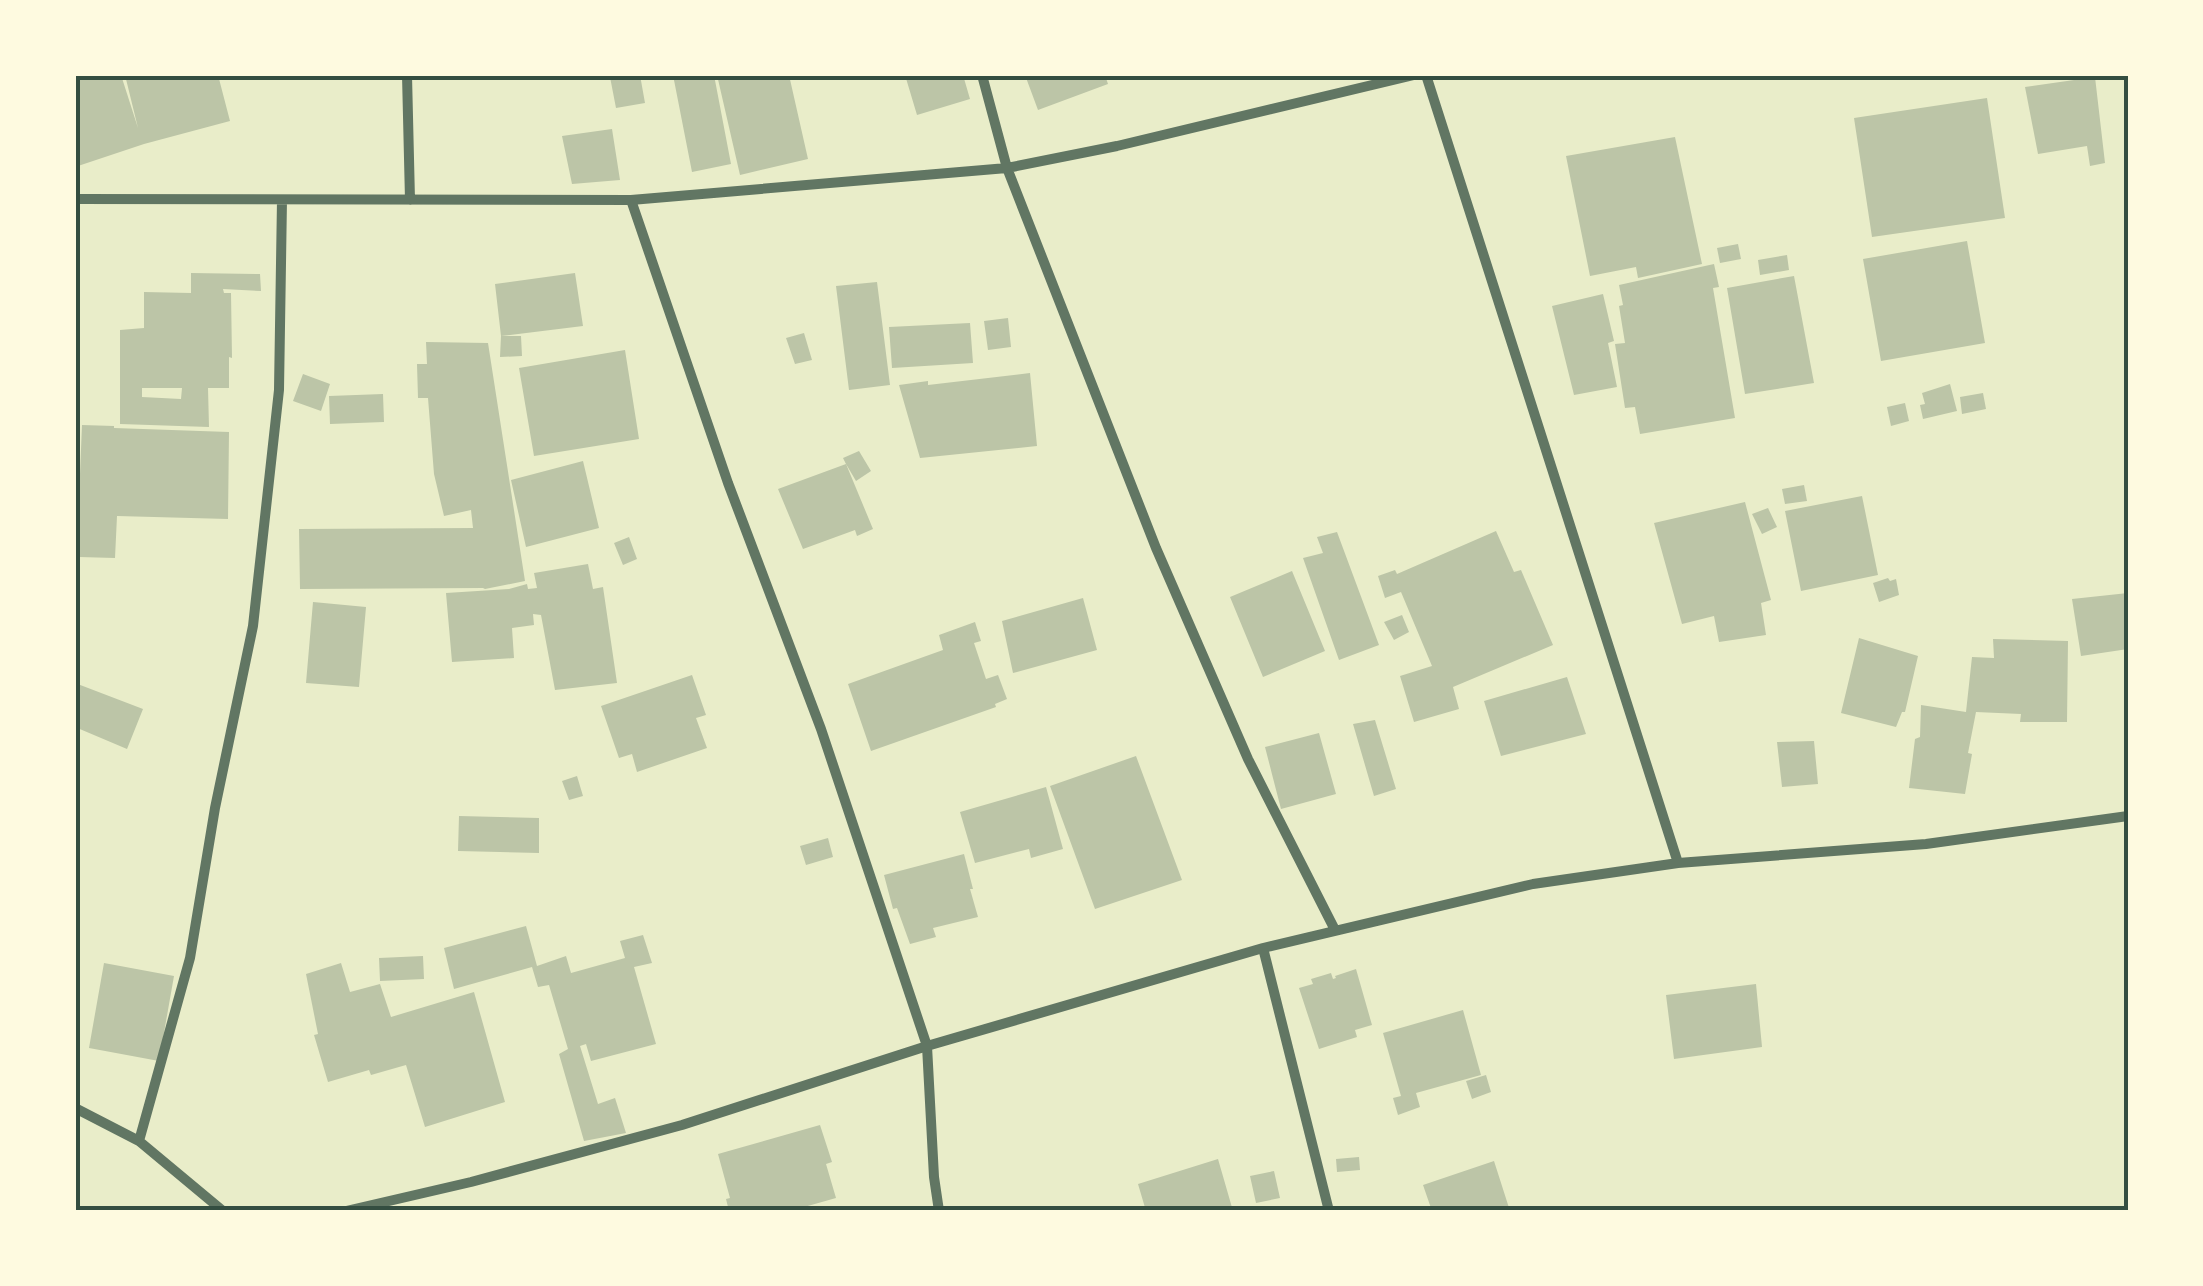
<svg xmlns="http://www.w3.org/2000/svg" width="2203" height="1286" font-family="'Noto Serif',serif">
<rect width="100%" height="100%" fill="#e9edc9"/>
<!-- building -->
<path fill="#bcc5a7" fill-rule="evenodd" d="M75,75H121L138,128L125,75H218L230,121L144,144L75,167Z
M623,75H640L645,103L616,108L610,77Z
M673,75H714L731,164L692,172Z
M717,75H789L808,159L740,175Z
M905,75H963L970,99L917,115Z
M1025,75H1105L1108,84L1038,110Z
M2095,77L2105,163L2090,166L2087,146L2038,154L2025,87Z
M1987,98L2005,218L1872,237L1854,118Z
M612,129L620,180L572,184L562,136Z
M1675,137L1702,264L1638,278L1636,267L1590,276L1566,156Z
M1967,241L1985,343L1881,361L1863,259Z
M1738,244L1741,259L1720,263L1717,248Z
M1787,255L1789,270L1760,275L1758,260Z
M1714,264L1719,287L1713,288L1735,418L1640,434L1635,407L1625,408L1615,344L1625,343L1619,306L1623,305L1619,285Z
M191,273L260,274L261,291L223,289L224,293H231L232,358L229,357V388H208L209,427L120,424V330L144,328V292L191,293ZM142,388H182L181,399L142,397Z
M575,273L583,326L501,336H521L522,356L500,357L501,336L495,284Z
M1794,276L1814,383L1745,394L1727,288Z
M877,282L890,385L849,390L836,286Z
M1603,294L1614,341L1608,343L1617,387L1574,395L1552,306Z
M1008,318L1011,347L988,350L984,321Z
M970,323L973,363L892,368L889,327Z
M804,333L812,360L795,364L786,338Z
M426,342L488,343L525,581L485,589L483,588L300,589L299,529L473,528L471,510L444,516L434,474L428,398H418L417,364H427Z
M625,350L639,439L534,456L519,368Z
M1030,373L1037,446L920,458L899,385L928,381V385Z
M303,374L330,384L321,411L293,401Z
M1950,384L1957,411L1923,419L1920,405L1925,404L1922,393Z
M1983,393L1986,409L1962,414L1960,397Z
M383,394L384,422L330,424L329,396Z
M1905,403L1909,421L1891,426L1887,407Z
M82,425L114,426V428L229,432L228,519L117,516L115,558L79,557V498Z
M859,451L871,471L856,481L846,464L873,529L857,536L855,530L803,549L778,489L846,464L843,458Z
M583,461L599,528L526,547L511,480Z
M1804,485L1807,501L1785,504L1782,489Z
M1862,496L1878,575L1801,591L1785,511Z
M1745,502L1771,600L1761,603L1766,635L1719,642L1714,616L1682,624L1654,523Z
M1768,508L1777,527L1762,534L1752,514Z
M1496,531L1514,572L1521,570L1553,645L1453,687L1459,709L1414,722L1400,676L1432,666L1401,592L1385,598L1378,576L1395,570L1397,574Z
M1337,532L1379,645L1339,660L1303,558L1323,553L1317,537Z
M629,537L637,559L623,565L614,543Z
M588,564L593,589L603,587L617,683L555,690L541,615L533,614L534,625L512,628L514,658L452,662L446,593L509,589L527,584L528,589L537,588L534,573Z
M1292,571L1325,651L1263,677L1230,597Z
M1888,578L1890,581L1896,579L1899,595L1879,602L1873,583Z
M2128,593V649L2081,656L2072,599Z
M1083,598L1097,650L1013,673L1002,621Z
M313,602L366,607L359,687L306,683Z
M1402,615L1409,632L1394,640L1384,622Z
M975,622L981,641L974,643L986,679L998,675L1007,699L995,704L996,707L871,751L848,684L943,650L939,635Z
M1859,638L1918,656L1905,712H1902L1896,727L1841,713Z
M1993,639L2068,641L2067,722H2020L2021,714L1976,712L1968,753L1972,754L1965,794L1909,788L1915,739L1920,737L1921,705L1966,712L1972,657L1994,658Z
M692,675L706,715L696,718L707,748L637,772L632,754L619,758L601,706Z
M1567,677L1586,734L1501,756L1484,701Z
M75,683L143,709L127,749L75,727Z
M1375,720L1396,789L1374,796L1353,724Z
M1319,733L1336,794L1281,809L1265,747Z
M1814,741L1818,784L1782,787L1777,742Z
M1136,756L1182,880L1095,909L1050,786Z
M577,776L583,796L569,800L562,781Z
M1046,787L1063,849L1031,858L1029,849L975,863L960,812Z
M459,816L539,818V853L458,851Z
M828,838L833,857L806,865L800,846Z
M964,854L973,889H970L978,917L933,928L936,937L910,944L897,908L893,909L884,875Z
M526,926L537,966L566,956L571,973L625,958L620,941L643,935L652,963L634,967L656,1044L591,1061L586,1044L580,1046L598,1104L615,1098L626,1133L584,1141L559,1054L568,1049L549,985L538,987L532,967L454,989L444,948Z
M423,956L424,979L380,981L379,958Z
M104,963L174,976L159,1061L89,1048Z
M341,963L350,992L380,984L391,1017L474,992L505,1102L425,1127L406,1065L371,1075L369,1070L328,1082L314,1035L318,1034L306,974Z
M1356,969L1372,1025L1355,1030L1357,1037L1319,1049L1299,988L1313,984L1311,979L1331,973L1333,979L1336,978L1335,976Z
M1756,984L1762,1047L1674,1059L1666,995Z
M1463,1010L1481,1075L1416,1093L1420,1107L1398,1115L1393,1098L1401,1096L1383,1033Z
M1486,1075L1491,1092L1472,1099L1466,1081Z
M820,1125L832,1162L826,1164L836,1198L790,1211H729L726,1199L730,1198L718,1154Z
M1359,1157L1360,1170L1337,1172L1336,1159Z
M1218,1159L1233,1211H1146L1138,1184Z
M1494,1161L1510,1211H1432L1423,1185Z
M1274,1171L1280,1198L1256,1203L1250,1176Z"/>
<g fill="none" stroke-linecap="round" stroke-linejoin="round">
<!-- minor -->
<path stroke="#617663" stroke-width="10" d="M407,75L410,200
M982,75L1007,168L1156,548L1248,759L1335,930
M1426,75L1678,863
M75,199L631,200L1007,168L1117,146L1414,75
M631,200L728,483L821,729L927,1046L934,1177L939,1211
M1263,948L1329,1211
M75,1108L139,1141L223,1211
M139,1141L190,958L215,808L253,626L279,390L282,200
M346,1211L471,1182L682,1125L927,1046L1263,948L1533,884L1678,863L1926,844L2128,816"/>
</g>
<!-- border -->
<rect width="2203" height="1286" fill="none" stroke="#fefae0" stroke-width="155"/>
<rect x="78" y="78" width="2048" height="1130" fill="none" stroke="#344e41" stroke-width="4"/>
</svg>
